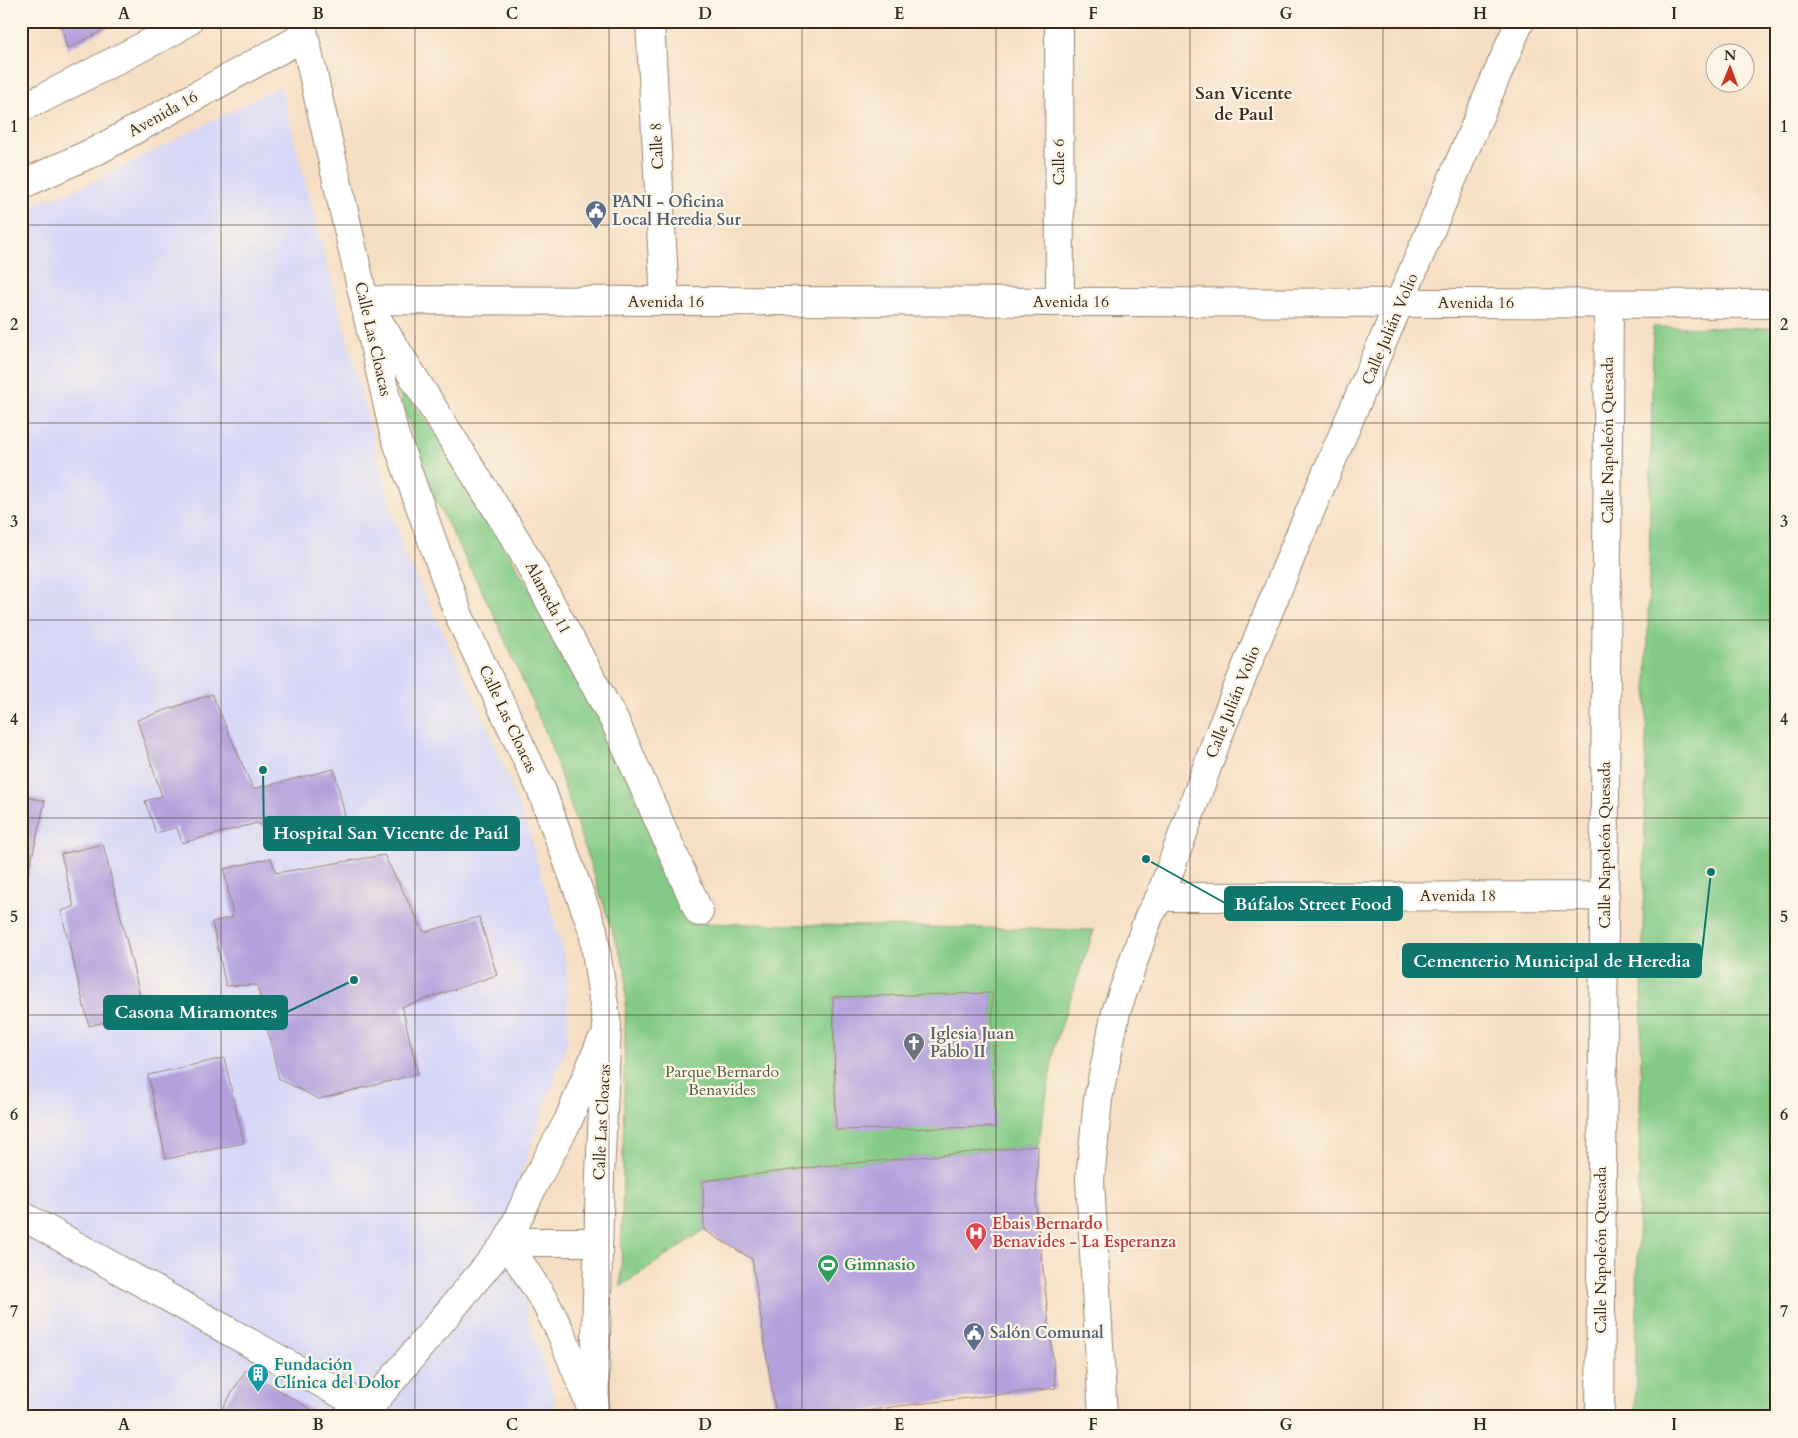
<svg xmlns="http://www.w3.org/2000/svg" width="1798" height="1438" font-family="Cardo,serif">
<rect width="100%" height="100%" fill="#fcf5e5"/>
<filter id="ink" filterUnits="userSpaceOnUse"><feTurbulence type="fractalNoise" baseFrequency=".02" numOctaves="2"/><feDisplacementMap in="SourceGraphic" scale="10" xChannelSelector="R" yChannelSelector="G"/><feConvolveMatrix kernelMatrix="1 2 1 2 8 2 1 2 1" color-interpolation-filters="sRGB"/></filter>
<filter id="wash" filterUnits="userSpaceOnUse"><feTurbulence type="fractalNoise" baseFrequency=".0096" numOctaves="4" result="noise"/><feDisplacementMap in="SourceGraphic" scale="20" xChannelSelector="R" yChannelSelector="G"/><feGaussianBlur stdDeviation="1.12" result="paint"/><feColorMatrix in="noise" values="0 0 0 0 0 0 0 0 0 0 0 0 0 0 0 0 0 1.4 0 .05"/><feComposite in="paint" operator="in"/></filter>
<g filter="url(#wash)">
<rect width="100%" height="100%" fill="#f5dec3"/>
<!-- built -->
<path fill="#d7d7f8" d="M280,86L403,551L480,708L529,832L567,966L568,1040L521,1174L518,1223L527,1315L554,1395L553,1417H21V210L93,182Z"/>
<!-- green -->
<path fill="#83ca86" stroke="#5f7a52" fill-rule="evenodd" d="M1653,327L1777,328V1417H1635Z
M394,378L452,456L614,735L696,923L1094,930L1055,1044L1038,1146L823,1166L703,1181L704,1230L621,1286L626,972L548,738L493,613L433,495ZM992,994L994,1127L836,1129L833,997Z"/>
<g id="blocks">
<!-- building -->
<path fill="#b3a0dd" d="M61,21H121L67,49Z
M212,694L253,789L334,769L345,816L276,834L257,823L182,843L177,827L156,833L145,801L162,796L137,720Z
M21,796L45,801L22,901H21Z
M103,844L144,1012L89,1026L61,911L74,907L61,854Z
M384,855L424,932L479,917L497,975L402,1007L418,1074L319,1099L279,1079L257,985L226,986L212,922L233,917L224,869L271,858L276,873Z
M992,993L995,1127L836,1130L833,997Z
M224,1058L244,1143L166,1159L148,1075Z
M1038,1146L1036,1206L1056,1388L899,1406L826,1417H776L752,1259L704,1230L703,1181L823,1166Z
M246,1370L323,1417H217Z"/>
</g>
</g>
<g filter="url(#ink)">
<use href="#blocks" fill-opacity="0" stroke="#988470" stroke-width="1"/>
<g fill="none" stroke-linecap="round" stroke-linejoin="round">
<!-- minor casing -->
<g stroke="#988470" stroke-width="30">
<path id="minor" d="M301,21L394,433L459,616L541,789L593,930L607,1026L600,1174L594,1417
M650,21L665,301
M1059,21L1060,302
M21,107L43,98L175,30L188,21
M21,185L98,150L303,37
M365,300L1777,304
M375,316L518,543L616,724L699,912
M1160,897L1605,896
M21,1215L368,1409
M507,1242L545,1302L561,1333L590,1405
M507,1242H598
M367,1417L368,1409L507,1242L534,1184L568,1121L600,1044
M1103,1417L1090,1180L1098,1099L1116,1012L1149,916L1160,897L1219,734L1296,544L1520,21
M1600,1417L1609,304"/>
</g>
<!-- minor -->
<use href="#minor" stroke="#fff" stroke-width="28"/>
</g>
</g>
<!-- grid -->
<path fill="none" stroke="#3b2a1e" stroke-width="1" stroke-opacity="0.55" d="M221,21V1417M415,21V1417M609,21V1417M802,21V1417M996,21V1417M1190,21V1417M1383,21V1417M1577,21V1417M21,225H1777M21,423H1777M21,620H1777M21,818H1777M21,1015H1777M21,1213H1777"/>
<!-- icons -->
<defs>
<g id="civic-pin" transform="scale(1.125)"><path d="M0 17L-7.5 6A9.5 9.5 0 1 1 7.5 6Z" fill="#5c6f8a" stroke="#fcf5e5"/><path d="M-.6-6.5H3V-4.5H.6V-3L4-1V1h2V6H-6V1h2V-1L-.6-3ZM-1.2 2.5V6h2.4V2.5Z" fill="#fff"/></g>
<g id="church-pin" transform="scale(1.125)"><path d="M0 17L-7.5 6A9.5 9.5 0 1 1 7.5 6Z" fill="#6b7280" stroke="#fcf5e5"/><path d="M-1.2-6h2.4v3.5h3.3v2.4h-3.3V6h-2.4V-.1h-3.3v-2.4h3.3Z" fill="#fff"/></g>
<g id="hospital-pin" transform="scale(1.125)"><path d="M0 17L-7.5 6A9.5 9.5 0 1 1 7.5 6Z" fill="#e0444e" stroke="#fcf5e5"/><path d="M-5-5h3v3.5h4V-5h3V5h-3V1.5h-4V5h-3Z" fill="#fff"/></g>
<g id="stadium-pin" transform="scale(1.125)"><path d="M0 17L-7.5 6A9.5 9.5 0 1 1 7.5 6Z" fill="#2e9e5b" stroke="#fcf5e5"/><path d="M0-5a6.5 5 0 1 0 0 10a6.5 5 0 1 0 0-10ZM-3.5-1.8h7v3.6h-7Z" fill="#fff"/></g>
<g id="building-pin" transform="scale(1.125)"><path d="M0 17L-7.5 6A9.5 9.5 0 1 1 7.5 6Z" fill="#0f9aa8" stroke="#fcf5e5"/><path d="M-4-6H4V6H1V3H-1V6H-4ZM-2.5-4.3h1.7v1.8h-1.7ZM.8-4.3h1.7v1.8H.8ZM-2.5-1h1.7V.8h-1.7ZM.8-1h1.7V.8H.8Z" fill="#fff"/></g>
</defs>
<g fill-rule="evenodd">
<use href="#civic-pin" x="596" y="211"/>
<use href="#church-pin" x="914" y="1043"/>
<use href="#hospital-pin" x="976" y="1233"/>
<use href="#stadium-pin" x="828" y="1265"/>
<use href="#civic-pin" x="974" y="1333"/>
<use href="#building-pin" x="258" y="1374"/>
</g>
<g text-anchor="middle" dominant-baseline="central" stroke-width="4.5" stroke-linejoin="round" paint-order="stroke">
<!-- street labels -->
<g font-size="16" fill="#3b2a1e" stroke="#fcf5e5">
<text transform="translate(163 114) rotate(-29)">Avenida 16</text>
<text transform="translate(657 146) rotate(-93)">Calle 8</text>
<text transform="translate(1059 162) rotate(-90)">Calle 6</text>
<text x="666" y="302">Avenida 16</text>
<text x="1071" y="302">Avenida 16</text>
<text x="1476" y="303">Avenida 16</text>
<text transform="translate(1390 329) rotate(-67)">Calle Julián Volio</text>
<text transform="translate(373 339) rotate(77)">Calle Las Cloacas</text>
<text transform="translate(1608 440) rotate(-90)">Calle Napoleón Quesada</text>
<text transform="translate(548 598) rotate(62)">Alameda 11</text>
<text transform="translate(1233 702) rotate(-68)">Calle Julián Volio</text>
<text transform="translate(508 719) rotate(65)">Calle Las Cloacas</text>
<text transform="translate(1605 845) rotate(-90)">Calle Napoleón Quesada</text>
<text x="1458" y="896">Avenida 18</text>
<text transform="translate(602 1122) rotate(-87)">Calle Las Cloacas</text>
<text transform="translate(1601 1250) rotate(-90)">Calle Napoleón Quesada</text>
</g>
<!-- service labels -->
<g font-size="16" font-weight="bold" fill="#4e5e75" stroke="#fcf5e5" text-anchor="start">
<text x="612" y="202">PANI - Oficina<tspan x="612" dy="18">Local Heredia Sur</tspan></text>
<text x="990" y="1333">Salón Comunal</text>
</g>
<!-- worship labels -->
<g font-size="16" font-weight="bold" fill="#5b616d" stroke="#fcf5e5" text-anchor="start">
<text x="930" y="1034">Iglesia Juan<tspan x="930" dy="18">Pablo II</tspan></text>
</g>
<!-- park labels -->
<g font-size="16" fill="#515a3d" stroke="#fcf5e5">
<text x="722" y="1072">Parque Bernardo<tspan x="722" dy="18">Benavides</tspan></text>
</g>
<!-- health labels -->
<g font-size="16" font-weight="bold" fill="#be3a42" stroke="#fcf5e5" text-anchor="start">
<text x="992" y="1224">Ebais Bernardo<tspan x="992" dy="18">Benavides - La Esperanza</tspan></text>
</g>
<!-- leisure labels -->
<g font-size="16" font-weight="bold" fill="#27864d" stroke="#fcf5e5" text-anchor="start">
<text x="844" y="1265">Gimnasio</text>
</g>
<!-- culture labels -->
<g font-size="16" font-weight="bold" fill="#0d838f" stroke="#fcf5e5" text-anchor="start">
<text x="274" y="1365">Fundación<tspan x="274" dy="18">Clínica del Dolor</tspan></text>
</g>
<!-- neighbourhood labels -->
<g font-size="18" font-weight="bold" fill="#3b2a1e" stroke="#fcf5e5">
<text x="1244" y="93">San Vicente<tspan x="1244" dy="21">de Paul</tspan></text>
</g>
</g>
<!-- callouts -->
<path fill="none" stroke="#0f766e" stroke-width="2" d="M263 770L264 833M1146 859L1225 903M1711 872L1701 961M354 980L287 1012"/>
<g fill="#0f766e" stroke="#fcf5e5" stroke-width="2">
<circle cx="263" cy="770" r="5"/>
<circle cx="1146" cy="859" r="5"/>
<circle cx="1711" cy="872" r="5"/>
<circle cx="354" cy="980" r="5"/>
</g>
<g fill="#0f766e" stroke="#0f766e" stroke-width="2">
<rect x="264" y="817" width="255" height="33" rx="5"/>
<rect x="1225" y="887" width="177" height="33" rx="5"/>
<rect x="1403" y="944" width="298" height="33" rx="5"/>
<rect x="104" y="996" width="183" height="33" rx="5"/>
</g>
<g font-size="18" text-anchor="middle" font-weight="bold" fill="#fff">
<text x="391" y="839">Hospital San Vicente de Paúl</text>
<text x="1313" y="910">Búfalos Street Food</text>
<text x="1552" y="967">Cementerio Municipal de Heredia</text>
<text x="196" y="1018">Casona Miramontes</text>
</g>
<!-- margin -->
<rect width="1798" height="1438" fill="none" stroke="#fcf5e5" stroke-width="55"/>
<!-- north arrow -->
<g transform="translate(1730 68) rotate(1)"><circle r="24" fill="#fcf5e5" stroke="#afa495"/>
<path d="M0-4L9 19L0 12L-9 19Z" fill="#c8321e"/>
<text y="-8" font-size="14" font-weight="bold" text-anchor="middle" fill="#3b2a1e">N</text>
</g>
<rect x="28" y="28" width="1742" height="1382" fill="none" stroke="#3b2a1e" stroke-width="2"/>
<g font-size="16" text-anchor="middle" font-weight="bold" fill="#3b2a1e">
<text x="124" y="19">A</text>
<text x="318" y="19">B</text>
<text x="512" y="19">C</text>
<text x="705" y="19">D</text>
<text x="899" y="19">E</text>
<text x="1093" y="19">F</text>
<text x="1286" y="19">G</text>
<text x="1480" y="19">H</text>
<text x="1674" y="19">I</text>
<text x="14" y="132">1</text>
<text x="1784" y="132">1</text>
<text x="14" y="330">2</text>
<text x="1784" y="330">2</text>
<text x="14" y="527">3</text>
<text x="1784" y="527">3</text>
<text x="14" y="725">4</text>
<text x="1784" y="725">4</text>
<text x="14" y="922">5</text>
<text x="1784" y="922">5</text>
<text x="14" y="1120">6</text>
<text x="1784" y="1120">6</text>
<text x="14" y="1317">7</text>
<text x="1784" y="1317">7</text>
<text x="124" y="1430">A</text>
<text x="318" y="1430">B</text>
<text x="512" y="1430">C</text>
<text x="705" y="1430">D</text>
<text x="899" y="1430">E</text>
<text x="1093" y="1430">F</text>
<text x="1286" y="1430">G</text>
<text x="1480" y="1430">H</text>
<text x="1674" y="1430">I</text>
</g>
</svg>
